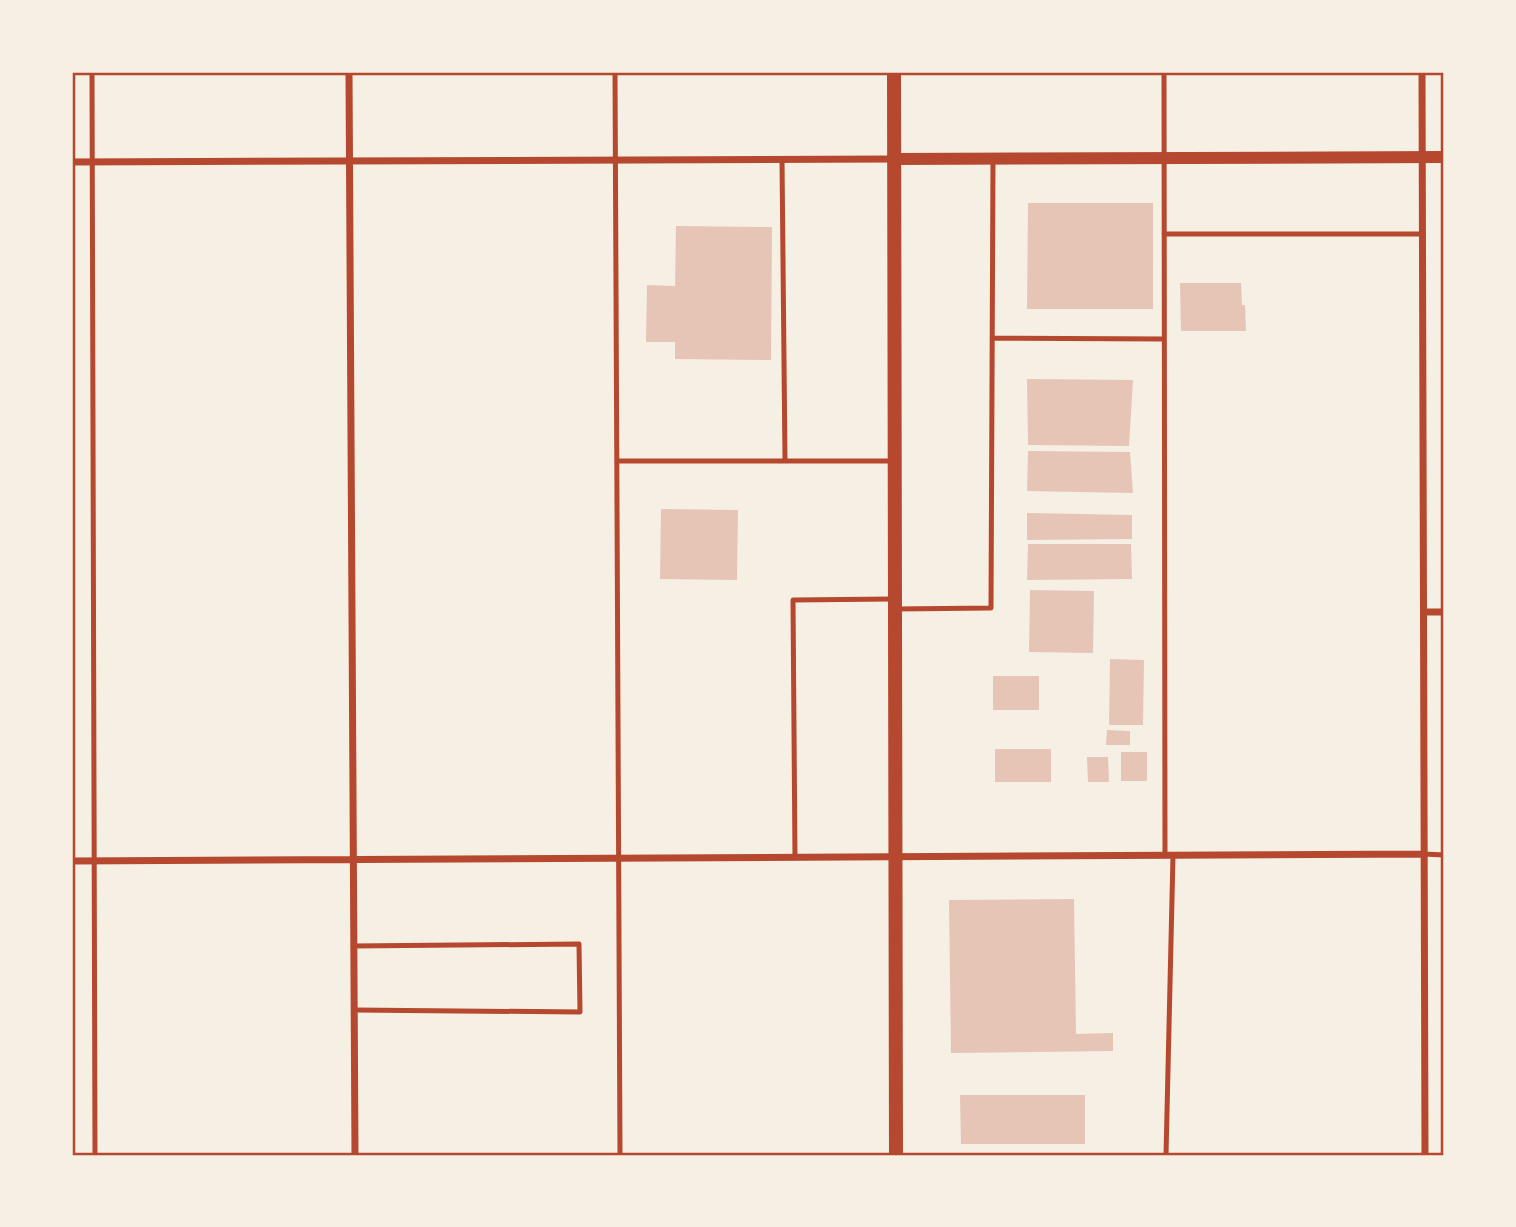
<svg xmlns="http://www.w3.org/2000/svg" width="1516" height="1227" font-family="Roboto,sans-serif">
<rect width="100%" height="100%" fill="#f6efe4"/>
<!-- building -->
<path fill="#e6c5b7" d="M1028,203H1153V309H1027Z
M676,226L772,227L771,360L675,359V342H646L647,285L675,286Z
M1180,283H1241L1242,305H1245L1246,331H1181Z
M1027,379L1133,380L1129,446L1028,445Z
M1028,451L1130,452L1133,493L1027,491Z
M661,509L738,510L737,580L660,579Z
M1027,513L1132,515V539L1027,540Z
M1028,544H1131L1132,579L1027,580Z
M1030,590L1094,591L1093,653L1029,652Z
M1110,659L1144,660L1143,725H1109Z
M993,676H1039V710H993Z
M1107,730L1130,731V745H1106Z
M995,749H1051V782H995Z
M1121,752H1147V781H1121Z
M1087,757H1108L1109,782H1088Z
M1074,899L1076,1034L1113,1033V1051L951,1053L949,900Z
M960,1095H1085V1144H961Z"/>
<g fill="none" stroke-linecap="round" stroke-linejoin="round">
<!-- service -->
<path stroke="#b5482f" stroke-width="5" d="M92,72L95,1155
M615,72L620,1155
M1164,72L1165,856
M782,159L785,461
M1164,234H1423
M992,338L1164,339
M617,461H894
M895,609L991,608L993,159
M1424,854L1444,855
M795,858L793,600L892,599
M353,946L579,944L580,1012L354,1010
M1166,1155L1173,856"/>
<!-- minor -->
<path stroke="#b5482f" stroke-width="7" d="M349,72L355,1155
M1422,72L1425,1155
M72,162L894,159
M1424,612H1444
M72,861L1424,854"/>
<!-- tertiary -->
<path stroke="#b5482f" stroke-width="12" d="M895,159L1444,157"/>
<!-- secondary -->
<path stroke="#b5482f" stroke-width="14" d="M894,72L896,1155"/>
</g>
<!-- border -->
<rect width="1516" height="1227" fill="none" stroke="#f6efe4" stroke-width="147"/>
<rect x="74" y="74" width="1368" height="1080" fill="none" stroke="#b5482f" stroke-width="2.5"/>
</svg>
